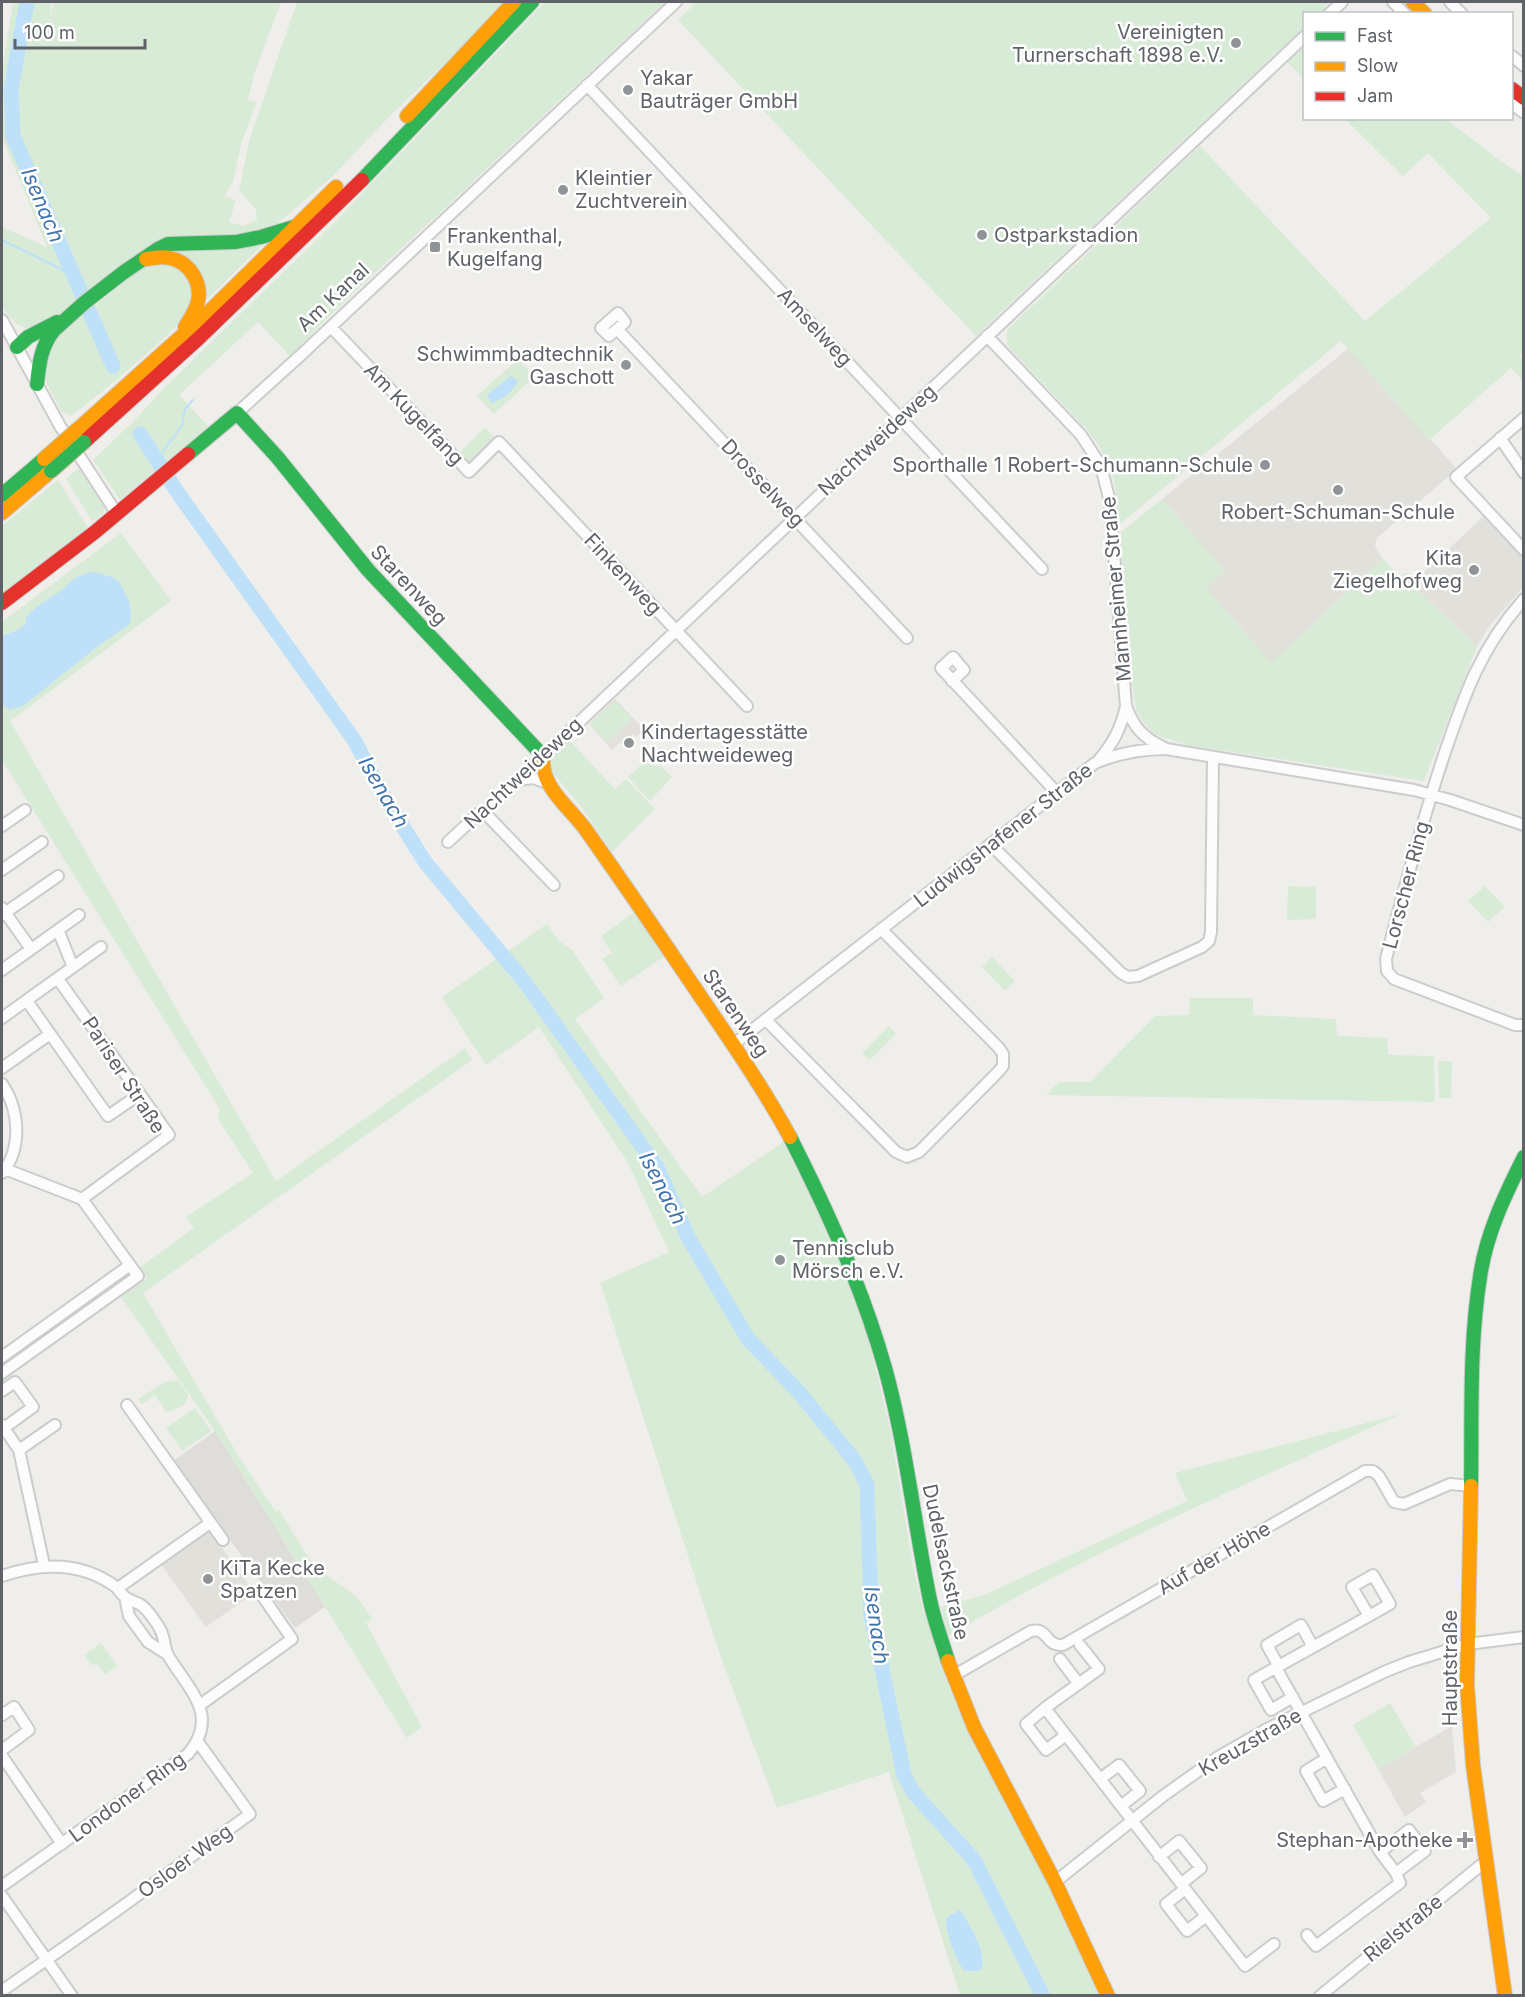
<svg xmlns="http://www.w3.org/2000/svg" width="1525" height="1997" font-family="Inter,sans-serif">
<rect width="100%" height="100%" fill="#efeeea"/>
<!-- industrial -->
<path fill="#dfddda" d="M215,1431L325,1607L295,1628L172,1462Z"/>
<!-- education -->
<path fill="#e2e0da" d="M1349,348L1457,469L1377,538L1375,545L1377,551L1383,559L1271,663L1206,588L1224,571L1162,499Z
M1485,515L1523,557V587L1488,628L1477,647L1411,584Z
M615,699L644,729L636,737L633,734L622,744L620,742L612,750L589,724Z
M209,1533L214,1536L254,1593L206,1627L161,1564L204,1534Z
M1452,1726L1456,1772L1420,1793L1426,1802L1405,1817L1378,1769Z"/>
<!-- green -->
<path fill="#d8ebd6" d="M13,2H52L49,25L54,2H281L254,74L248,100L257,102L242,141L233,182L225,195V197L236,200L229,222L243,226L257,220L256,210L239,190L250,138L297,2H504L459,50L389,117L332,177L278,223L240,237L174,236L62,315L27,329C17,325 8,318 3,308C0,299 2,241 2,227L47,247L2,137V73Z
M545,2H665L325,320L290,356L258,322L179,395L208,426L120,500L93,460L134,421L163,389L332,225Z
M697,2H1330L1324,7L1331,13L1304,14V79L1277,52L976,336L678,20Z
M1345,119H1446L1499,160L1523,176L1524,352L1520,355L1523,360V381L1511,368L1429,440L1341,341L1120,524L1114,480L1100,447L1087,430L1010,349L1007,343V330L1200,146L1365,321L1491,218L1428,153L1403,176Z
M270,238L202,304L173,248Z
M168,261C185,271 199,283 193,305C188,323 91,401 71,416L61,411L47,384L43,362L50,342L148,263Z
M518,359L534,377L494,414L477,396Z
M485,427L497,440L470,466L458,454Z
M79,468L104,507L105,511L97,519L92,521L66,479Z
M58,480L88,528L2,594V526Z
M1162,499L1225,571L1206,588L1271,663L1383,559L1400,577L1405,573L1412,576L1411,584L1477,647L1424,781L1187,745L1154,734L1142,721L1136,709L1131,675L1120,533Z
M121,533L171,601L10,721L276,1181L465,1048L472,1060L143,1293L239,1457L276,1512L279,1510L308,1557L319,1570L357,1597L372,1619L366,1623L422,1727L407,1738L215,1431L121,1297L147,1278L140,1267L194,1228L186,1217L253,1173L218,1119L220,1109L2,760V622Z
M615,701L632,718L607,742L590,724Z
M570,741L615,789L626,779L655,809L612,852L582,808L552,772C547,756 559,750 570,741Z
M643,763L659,766L660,765L672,777L650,801L628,777Z
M1288,886L1316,887V919L1287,920Z
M1485,886L1505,907L1488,922L1468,901Z
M635,912L666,955L621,986L602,959L612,953L601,936Z
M547,924L559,941L573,951L604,998L575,1019L702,1197L785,1141L822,1217L845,1272L869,1341L890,1428L913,1565L923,1609L946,1680L970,1737L1049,1887L1099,1995H960L889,1772L777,1808L719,1652L600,1283L669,1252L628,1163L539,1027L486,1065L442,997Z
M992,957L1015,981L1005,991L982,967Z
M1190,998H1253V1015L1336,1019L1337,1036L1387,1038L1388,1055L1434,1056L1435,1102L1046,1095L1059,1082H1090L1155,1016L1189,1015Z
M889,1026L896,1034L870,1060L862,1053Z
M1438,1061H1452L1451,1098H1439Z
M178,1380L188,1395L186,1403L179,1408L166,1412L155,1395L142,1404L138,1399L165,1382Z
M195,1408L211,1431L182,1451L166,1428Z
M1401,1414C1248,1483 1093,1550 948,1636L941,1607L984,1595L1187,1501L1175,1473Z
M101,1643L117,1666L105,1675L97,1664L91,1665L84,1655Z
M1390,1703L1416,1747L1378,1769L1353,1725Z"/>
<!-- water -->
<path fill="#bfe0f9" d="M511,376L518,381C511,393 504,399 491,403L487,395Z
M94,572L112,577L120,583L130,603L131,618L129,625L98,646L23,706L9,710L2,704V636L18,630L26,624V617C37,606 41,604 53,596C70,586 73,574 94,572Z
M960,1910C969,1922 990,1958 980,1971H964C957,1962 944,1929 946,1918Z"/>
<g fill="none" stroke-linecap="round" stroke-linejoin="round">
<!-- stream -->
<path stroke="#bfe0f9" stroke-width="2" d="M2,240L73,275
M157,460L182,425L185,409L193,400"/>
<!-- river -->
<path stroke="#bfe0f9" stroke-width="15" d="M27,2L11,89L13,136L113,366
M140,434L178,493L354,740L385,798L425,862L524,981L657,1167L689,1239L748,1339L798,1391L855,1461L867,1485L871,1616L904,1775L913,1792L974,1860L1043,1996"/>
<!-- street casing -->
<g stroke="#cbcccc" stroke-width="14">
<path id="street" d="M1393,2L1405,14
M1450,2L1462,14
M1329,14L1342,2
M1512,56L1524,66
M587,85L1042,569
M1512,104L1524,113
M2,320L60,426L117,514
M331,327L469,472L499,442L747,706
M617,329L609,336L601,328L618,313L625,322L617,329L907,638
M987,336L1081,435L1101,466L1110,502L1126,706C1133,726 1143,738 1163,747
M237,413L302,354L676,2
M1524,418L1456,477L1524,550
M1500,438L1524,473
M1524,599C1479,649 1463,699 1442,761C1421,826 1403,893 1386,959L1387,971L1394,979L1515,1025H1524
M952,681L964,670L953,657L941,668L1057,793
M1098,761C1113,744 1121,728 1126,706
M518,780L533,778L547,783
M484,812L554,885
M2,826L25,810
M448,842L478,814L484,812L1304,37
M990,844L1121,973L1128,977L1138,976L1202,947L1209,941L1211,932L1213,757
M2,870L42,842
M2,908L31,949
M2,915L58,876
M79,915L58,930L73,967L101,947
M2,970L58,930
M27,1001L108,1116L140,1094
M2,1018L73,967
M766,1020L896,1152L907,1157L919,1152L999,1071L1003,1066V1054L999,1048L881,929
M734,1044L1095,763C1119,753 1141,749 1166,749L1414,790L1450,800L1524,825
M2,1068L50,1034
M2,1084C19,1109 23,1148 2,1173
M5,1169L82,1199L169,1135L58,979
M2,1357L130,1265
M2,1373L138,1276L82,1199
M2,1391L15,1382L33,1407L4,1428
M127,1405L223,1540
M2,1425L19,1450L44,1565
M19,1450L55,1425
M2,1576C40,1563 81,1561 116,1587C119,1590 121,1594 125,1597C130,1601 136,1602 141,1605C148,1610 157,1623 161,1631C165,1639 164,1649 169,1657C190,1691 220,1716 188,1754L2,1886
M118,1588L210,1523
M125,1597L129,1616L148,1642L167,1654
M1080,1645L1099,1669L1045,1708L1245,1966L1274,1944
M1060,1659L1079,1684
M1279,1667L1267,1645L1301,1625L1313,1647
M1276,1668L1380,1852L1396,1873L1400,1883L1316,1946L1307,1935
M953,1676L1031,1631C1049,1627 1044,1646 1063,1645L1365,1471H1373L1379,1476L1394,1502L1404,1504L1450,1484L1472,1486
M1293,1697L1271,1710L1254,1680C1299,1654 1345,1630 1390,1604L1373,1575L1352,1587L1369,1616
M200,1705L292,1639L259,1591
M1045,1708L1026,1724L1046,1750L1066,1735
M2,1715L14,1707L29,1730L2,1750
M2,1756L62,1844
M1327,1758L1306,1771L1323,1801L1345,1789
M1100,1779L1119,1765L1140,1791L1121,1806
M1380,1852L1409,1830L1425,1851L1396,1873
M1159,1857L1179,1841L1201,1868L1181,1884
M1055,1882L1163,1796L1218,1757L1265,1730L1384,1672L1409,1662L1468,1644L1524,1637
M1185,1889L1166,1904L1187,1931L1206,1916
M2,1896L72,1996
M2,1991L116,1911L250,1814L198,1742
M1320,1996L1486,1861"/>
</g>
<!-- fast casing -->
<g stroke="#cacacb" stroke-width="16">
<path id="fast" d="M362,180L532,2
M17,347L28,337L57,322
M37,384C39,364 41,346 54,330L84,303L124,272L158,249L168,244L236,242L261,237L294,227
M188,454L237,413L278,458L368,570L543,756V762
M2,495L44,459
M790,1137C828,1212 862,1287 885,1368C906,1444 914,1523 930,1600C934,1620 942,1641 948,1661
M1471,1486C1472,1417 1469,1345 1480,1277C1486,1234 1505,1195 1524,1157"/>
</g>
<!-- slow casing -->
<g stroke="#cacacb" stroke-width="16">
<path id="slow" d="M1413,2L1425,14
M407,116L514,2
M146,259C154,258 162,256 170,258C189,262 202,282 198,301C196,311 190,319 185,327
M77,430L214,307L336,187
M2,513L51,471
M543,762C543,789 571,809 586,830C622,881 657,932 692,984C726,1034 761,1084 790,1137
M1471,1486L1467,1684L1473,1765L1505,1996
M948,1661L974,1727L1055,1882L1108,1996"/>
</g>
<!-- jam casing -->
<g stroke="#cacacb" stroke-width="16">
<path id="jam" d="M1512,89L1524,98
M84,442L200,337L362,180
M2,603L95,532L188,454"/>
</g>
<!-- street -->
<use href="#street" stroke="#fdfcfc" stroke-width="10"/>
<!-- fast -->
<use href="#fast" stroke="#30b455" stroke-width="14"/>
<!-- slow -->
<use href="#slow" stroke="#ff9f0a" stroke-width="14"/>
<!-- jam -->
<use href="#jam" stroke="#e5322d" stroke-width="14"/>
<!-- fast-bridge casing -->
<g stroke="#c8b996" stroke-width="16" stroke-linecap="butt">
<path id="fast-bridge" d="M51,471L84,442"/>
</g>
<!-- slow-bridge casing -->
<g stroke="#c8b996" stroke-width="16" stroke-linecap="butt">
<path id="slow-bridge" d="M44,459L77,430"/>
</g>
<!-- fast-bridge -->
<use href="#fast-bridge" stroke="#30b455" stroke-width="14"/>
<!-- slow-bridge -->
<use href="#slow-bridge" stroke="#ff9f0a" stroke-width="14"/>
</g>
<!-- markers -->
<g fill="#919496" stroke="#fff" stroke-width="2">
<circle cx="1236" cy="43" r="6"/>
<circle cx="628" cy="90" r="6"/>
<circle cx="563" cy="190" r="6"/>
<circle cx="982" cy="235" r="6"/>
<rect x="429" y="241" width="12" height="12" rx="3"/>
<circle cx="626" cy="365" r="6"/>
<circle cx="1265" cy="465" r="6"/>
<circle cx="1338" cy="490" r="6"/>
<circle cx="1474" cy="570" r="6"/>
<circle cx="629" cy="743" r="6"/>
<circle cx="780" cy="1260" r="6"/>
<circle cx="208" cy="1579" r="6"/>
<path d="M1462 1831h6v6h6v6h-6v6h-6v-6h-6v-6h6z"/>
</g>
<g text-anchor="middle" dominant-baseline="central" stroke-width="5" stroke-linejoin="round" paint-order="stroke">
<!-- poi labels -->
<g font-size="20" fill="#5f6368" stroke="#fff" text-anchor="start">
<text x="1224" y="32" text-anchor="end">Vereinigten<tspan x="1224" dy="23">Turnerschaft 1898 e.V.</tspan></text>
<text x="640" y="78">Yakar<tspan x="640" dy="23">Bauträger GmbH</tspan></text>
<text x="575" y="178">Kleintier<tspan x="575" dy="23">Zuchtverein</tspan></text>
<text x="994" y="235">Ostparkstadion</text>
<text x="447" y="236">Frankenthal,<tspan x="447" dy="23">Kugelfang</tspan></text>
<text x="614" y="354" text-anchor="end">Schwimmbadtechnik<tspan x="614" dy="23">Gaschott</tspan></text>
<text x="1253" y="465" text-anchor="end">Sporthalle 1 Robert-Schumann-Schule</text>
<text x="1338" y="512" text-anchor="middle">Robert-Schuman-Schule</text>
<text x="1462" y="558" text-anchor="end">Kita<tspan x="1462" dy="23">Ziegelhofweg</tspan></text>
<text x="641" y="732">Kindertagesstätte<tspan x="641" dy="23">Nachtweideweg</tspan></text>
<text x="792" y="1248">Tennisclub<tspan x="792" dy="23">Mörsch e.V.</tspan></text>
<text x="220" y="1568">KiTa Kecke<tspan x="220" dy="23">Spatzen</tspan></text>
<text x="1453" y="1840" text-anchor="end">Stephan-Apotheke</text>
</g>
<!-- street labels -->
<g font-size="20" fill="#5f6368" stroke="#fff">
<text transform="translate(333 297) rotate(-43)">Am Kanal</text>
<text transform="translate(815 327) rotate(47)">Amselweg</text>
<text transform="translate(414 414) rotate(46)">Am Kugelfang</text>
<text transform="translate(877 440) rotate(-43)">Nachtweideweg</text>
<text transform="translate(763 483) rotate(47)">Drosselweg</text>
<text transform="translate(623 574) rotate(47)">Finkenweg</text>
<text transform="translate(409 585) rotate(47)">Starenweg</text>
<text transform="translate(1116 589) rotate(-95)">Mannheimer Straße</text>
<text transform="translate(523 773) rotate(-43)">Nachtweideweg</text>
<text transform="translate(1003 835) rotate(-38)">Ludwigshafener Straße</text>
<text transform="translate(1406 885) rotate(-75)">Lorscher Ring</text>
<text transform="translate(736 1013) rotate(56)">Starenweg</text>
<text transform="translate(124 1075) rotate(57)">Pariser Straße</text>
<text transform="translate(1214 1558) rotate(-30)">Auf der Höhe</text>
<text transform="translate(946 1562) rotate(78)">Dudelsackstraße</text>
<text transform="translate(1450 1668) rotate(-90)">Hauptstraße</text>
<text transform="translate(1250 1742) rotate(-30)">Kreuzstraße</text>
<text transform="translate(127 1797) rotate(-36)">Londoner Ring</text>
<text transform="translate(185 1861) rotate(-36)">Osloer Weg</text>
<text transform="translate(1403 1928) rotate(-39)">Rielstraße</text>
</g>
<!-- water labels -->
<g font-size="21" font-style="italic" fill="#4174aa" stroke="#fff">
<text transform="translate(43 205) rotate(67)">Isenach</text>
<text transform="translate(384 792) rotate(60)">Isenach</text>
<text transform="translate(663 1188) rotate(63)">Isenach</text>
<text transform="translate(877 1625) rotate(82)">Isenach</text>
</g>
</g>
<!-- border -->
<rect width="1525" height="1997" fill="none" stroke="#5f6368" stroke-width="6"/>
<!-- legend -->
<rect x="1303" y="12" width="210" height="108" fill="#ffffff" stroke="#bfc1c3" stroke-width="1.5"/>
<rect x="1315" y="32" width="30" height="9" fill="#30b455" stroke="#bfc1c3" stroke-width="1.5"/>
<text x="1357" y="42" font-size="18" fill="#5f6368">Fast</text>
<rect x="1315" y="62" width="30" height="9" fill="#ff9f0a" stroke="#bfc1c3" stroke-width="1.5"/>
<text x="1357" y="72" font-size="18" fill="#5f6368">Slow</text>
<rect x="1315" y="92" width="30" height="9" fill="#e5322d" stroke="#bfc1c3" stroke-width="1.5"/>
<text x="1357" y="102" font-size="18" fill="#5f6368">Jam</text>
<!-- scale -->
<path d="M15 39v9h130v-9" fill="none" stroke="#5f6368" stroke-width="3"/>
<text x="24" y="39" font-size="18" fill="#5f6368" stroke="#ffffff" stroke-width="4.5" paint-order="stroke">100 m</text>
</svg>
